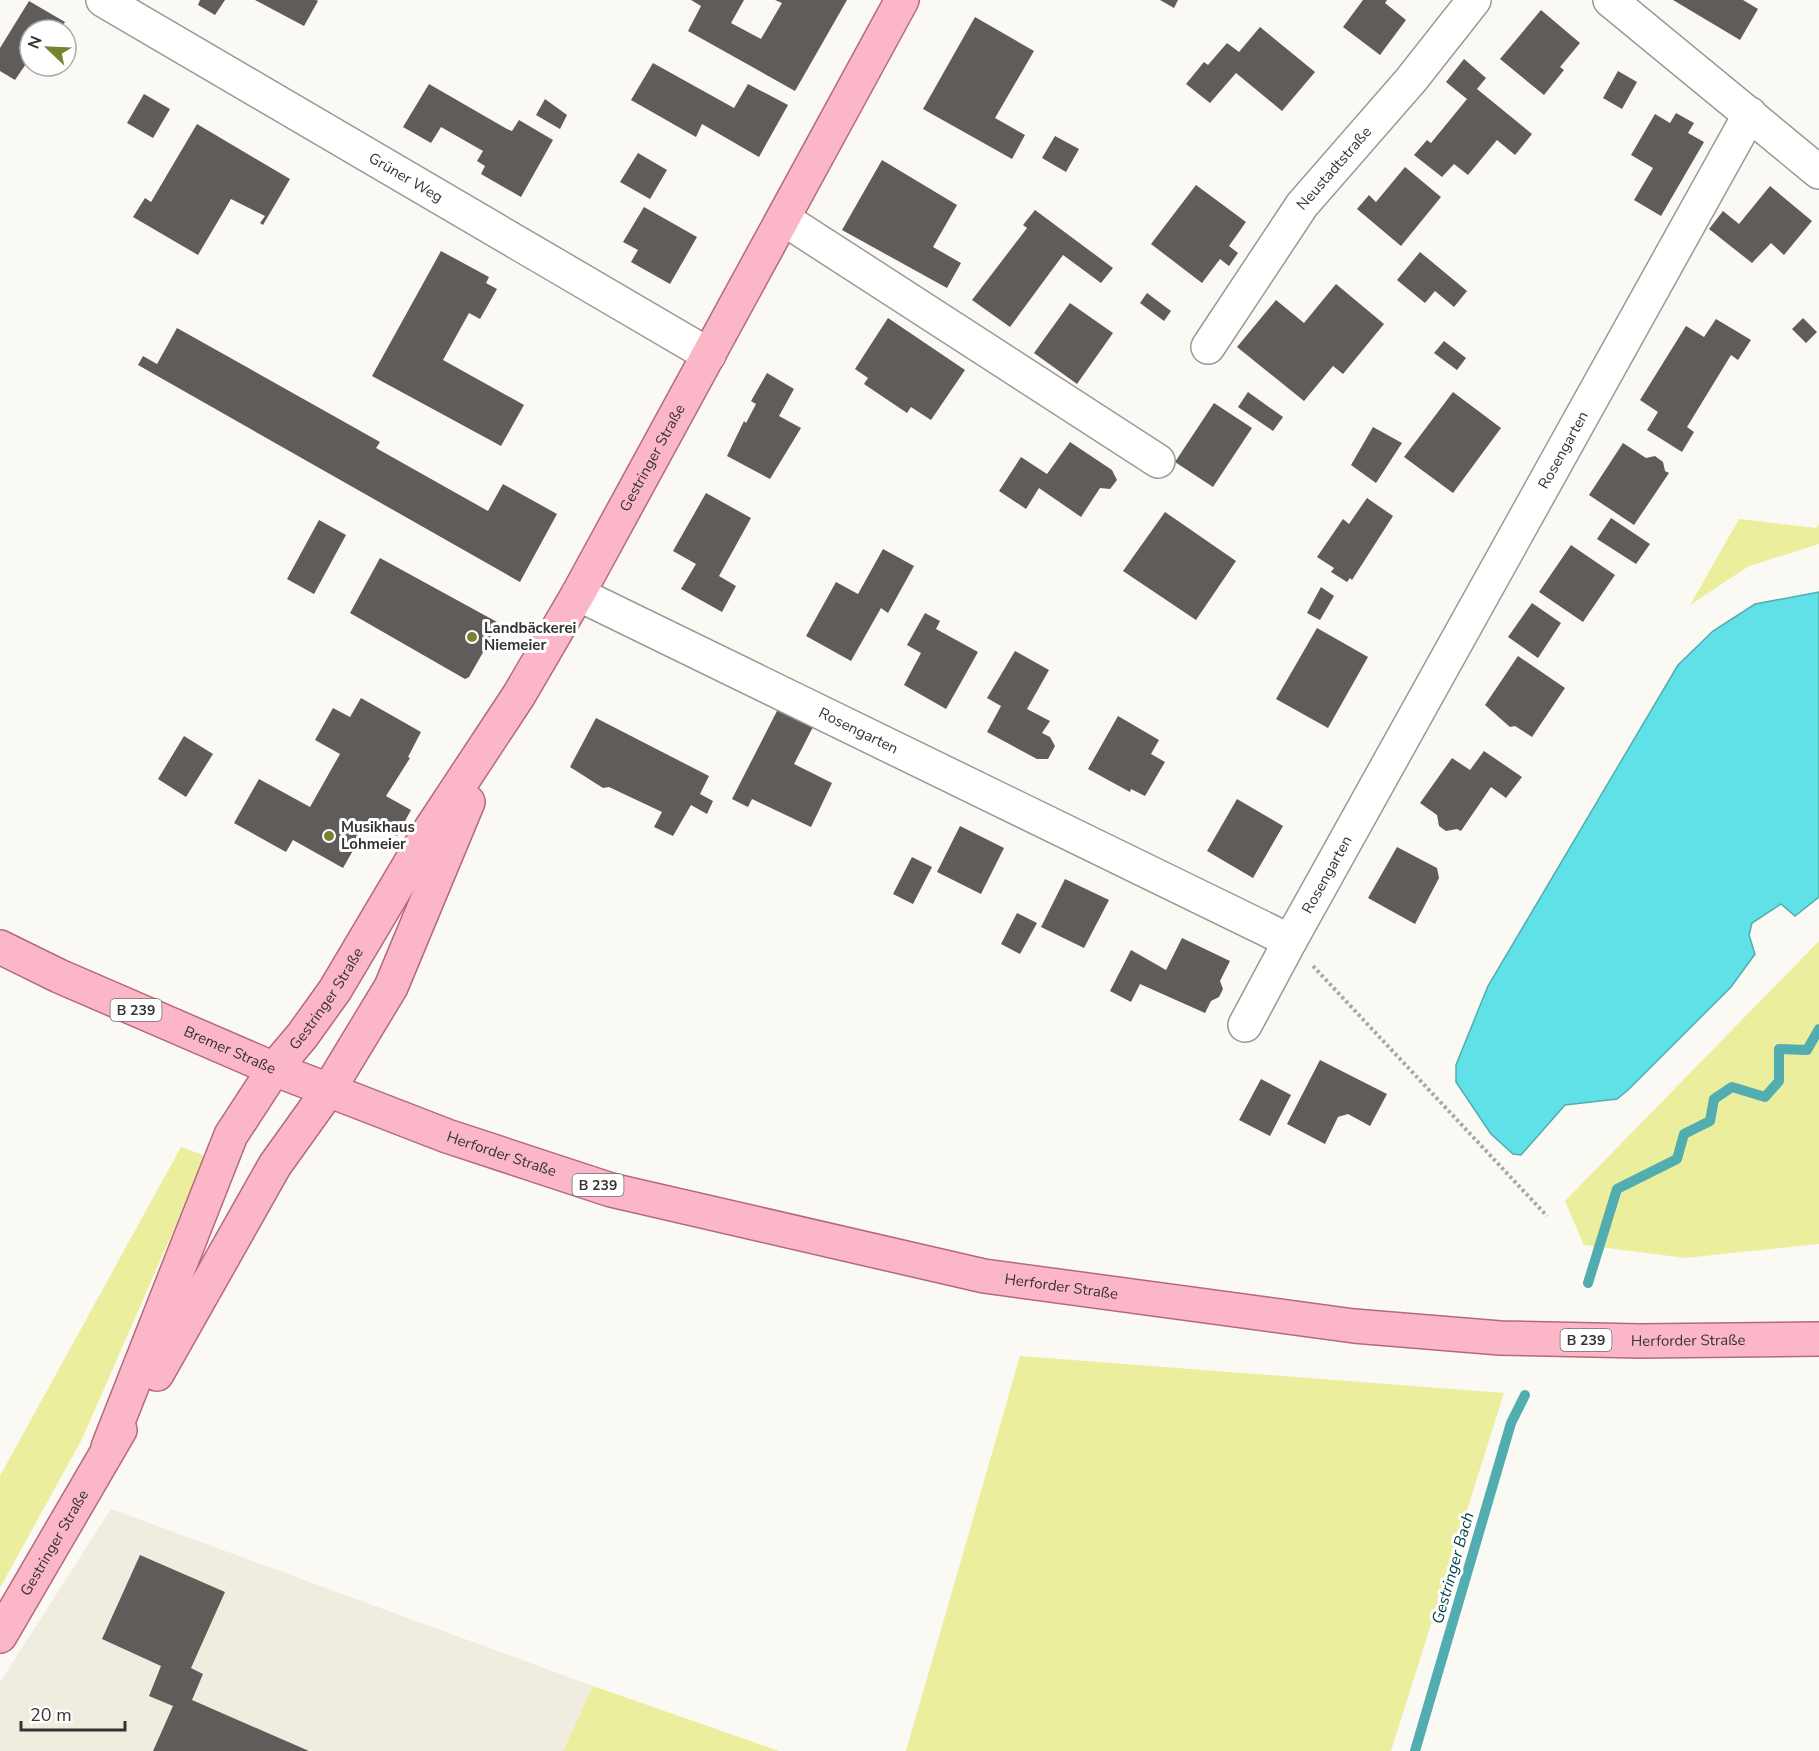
<svg xmlns="http://www.w3.org/2000/svg" width="1819" height="1751" font-family="'Nunito Sans',sans-serif">
<rect width="100%" height="100%" fill="#fbf9f4"/>
<!-- built -->
<path fill="#f0ede0" d="M111,1509L593,1686L563,1751H0V1682Z"/>
<!-- green -->
<path fill="#ebee9d" d="M1739,519L1816,528L1819,524V544L1749,566L1690,605Z
M1819,941V1244L1685,1258L1584,1245L1565,1201Z
M181,1147L206,1156L82,1439L0,1588V1476Z
M1020,1356L1504,1393L1391,1751H906Z
M593,1686L779,1751H563Z"/>
<!-- water -->
<path fill="#5fe1e7" stroke="#52adb1" stroke-width="1.5" d="M1819,592V897L1795,916L1781,904L1752,923L1749,935L1755,954L1731,987L1628,1090L1617,1099L1565,1105L1521,1155L1513,1154L1491,1134L1456,1082V1065L1488,986L1678,665L1713,631L1755,604Z"/>
<g fill="none" stroke-linecap="round" stroke-linejoin="round">
<!-- stream -->
<path stroke="#52adb1" stroke-width="10" d="M1588,1283L1617,1189L1677,1159L1684,1134L1710,1121L1714,1099L1732,1087L1765,1097L1779,1081V1049L1807,1050L1819,1029
M1415,1751L1511,1423L1525,1395"/>
</g>
<!-- building -->
<path fill="#605c59" d="M200,0H225L215,15L198,5Z
M255,0H316L318,1L304,26Z
M691,0H744L731,23L761,39L782,3L775,0H847L795,91L688,31L701,6Z
M1160,0H1178L1174,8Z
M1363,0H1387L1385,3L1406,20L1380,55L1343,27Z
M1673,0H1743L1758,9L1740,40Z
M29,1L65,22L60,30H30V58L15,80L0,71V48Z
M1541,10L1580,43L1560,67L1564,70L1544,95L1500,59Z
M975,17L1034,51L995,118L1025,135L1012,159L923,109Z
M1260,27L1315,72L1282,111L1236,73L1210,103L1186,84L1204,62L1208,65L1227,43L1239,52Z
M1464,59L1486,78L1477,89L1532,134L1515,155L1497,140L1468,175L1454,164L1442,177L1414,155L1427,140L1431,143L1467,99L1446,82Z
M653,63L734,108L748,84L788,105L759,157L702,124L696,137L631,100Z
M1618,71L1637,82L1622,109L1603,98Z
M429,84L507,129L512,131L519,120L553,140L521,197L481,174L485,166L477,161L483,151L441,127L431,143L403,127Z
M144,94L170,109L153,138L127,123Z
M545,99L567,115L560,129L536,115Z
M1676,113L1694,123L1688,133L1704,142L1661,216L1634,200L1653,168L1631,155L1655,114L1670,123Z
M197,124L290,179L263,225L260,223L265,216L231,199L198,255L133,217L145,198L151,202Z
M1055,136L1079,149L1066,172L1042,158Z
M638,153L667,170L650,199L620,182Z
M882,160L957,205L933,247L961,263L947,288L842,230Z
M1405,167L1441,197L1401,246L1357,209L1369,195L1376,202Z
M1196,185L1246,222L1229,246L1238,253L1229,266L1220,259L1202,283L1151,244Z
M1770,186L1812,221L1784,255L1771,243L1752,263L1709,229L1723,211L1739,224Z
M644,207L697,237L670,284L631,262L638,250L623,242Z
M1035,210L1113,268L1101,283L1063,255L1010,327L972,300L1027,228L1023,225Z
M441,251L489,277L486,283L497,289L480,319L469,313L443,360L524,405L501,446L372,376Z
M1420,252L1467,291L1454,307L1435,291L1425,303L1397,280Z
M1336,284L1384,324L1343,374L1333,366L1304,401L1237,347L1276,300L1304,323Z
M1147,293L1171,311L1164,321L1140,303Z
M1070,303L1113,333L1077,384L1034,353Z
M888,318L965,370L931,420L911,407L907,413L864,384L868,378L855,369Z
M1803,318L1817,332L1806,343L1792,329Z
M1716,319L1751,340L1738,360L1731,355L1687,427L1694,432L1682,452L1647,430L1658,412L1640,400L1686,326L1704,337Z
M177,328L380,442L376,448L488,511L503,484L557,514L520,582L138,365L143,356L157,364Z
M1444,341L1466,358L1457,370L1434,353Z
M767,373L794,389L779,416L801,428L770,479L727,456L744,421L746,423L756,404L751,401Z
M1248,392L1283,417L1273,431L1238,407Z
M1453,392L1501,428L1453,493L1404,457Z
M1214,403L1252,428L1213,487L1175,462Z
M1373,427L1402,443L1376,483L1351,465Z
M1070,442L1112,470L1117,480L1110,489L1100,488L1081,517L1039,488L1026,509L999,491L1021,457L1047,474Z
M1623,443L1646,458L1655,456L1663,462L1665,471L1669,473L1634,525L1589,495Z
M706,493L751,518L719,576L736,586L722,612L681,589L696,564L673,551Z
M1367,498L1393,516L1352,580L1350,578L1347,582L1331,572L1334,568L1317,557L1343,519L1349,524Z
M1165,512L1236,561L1196,620L1123,571Z
M1611,518L1650,544L1636,564L1597,539Z
M319,520L346,535L314,594L287,579Z
M1571,545L1615,575L1583,622L1539,592Z
M883,549L914,566L888,613L881,608L851,661L806,636L836,582L858,594Z
M380,558L497,622L498,626L469,677L465,679L350,613Z
M1321,587L1334,596L1320,620L1307,613Z
M1532,603L1561,623L1538,658L1508,637Z
M925,613L940,621L936,629L978,652L946,709L904,685L921,653L907,645Z
M1317,628L1368,657L1328,728L1276,699Z
M1015,651L1049,670L1027,709L1050,721L1042,733L1050,737L1055,746L1048,759H1037L987,732L1001,706L987,698Z
M1518,656L1565,688L1532,737L1515,726L1510,727L1485,705Z
M361,698L421,732L408,757L410,758L386,796L411,810L397,836L370,821L343,868L293,840L286,852L234,823L259,779L310,807L340,754L315,740L333,708L350,717Z
M778,709L813,727L794,764L832,783L811,827L752,799L748,807L732,799Z
M1118,716L1159,740L1151,754L1165,762L1145,796L1131,789L1130,792L1088,769Z
M596,718L709,776L700,794L713,801L707,814L691,805L673,836L654,827L662,812L609,787L603,788L570,767Z
M184,736L213,754L186,797L158,779Z
M1484,751L1522,777L1506,798L1491,787L1461,831L1457,829L1446,831L1439,826L1437,815L1420,803L1452,758L1470,770Z
M1237,799L1283,826L1253,878L1207,851Z
M960,826L1004,848L981,894L937,872Z
M1397,847L1437,868L1439,878L1415,924L1368,898Z
M912,857L932,867L913,904L893,894Z
M1065,879L1109,900L1084,948L1041,927Z
M1017,913L1037,923L1020,954L1001,944Z
M1182,938L1230,961L1220,981L1223,989L1219,997L1211,1001L1205,1013L1140,984L1131,1002L1110,991L1131,950L1166,970Z
M1320,1060L1387,1094L1370,1126L1348,1114L1338,1117L1325,1144L1287,1124Z
M1261,1079L1291,1095L1270,1136L1239,1120Z
M140,1555L225,1592L191,1668L203,1674L192,1700L309,1751H153L173,1706L149,1696L161,1666L102,1639Z"/>
<g fill="none" stroke-linecap="round" stroke-linejoin="round">
<!-- minor casing -->
<g stroke="#9b9995" stroke-width="36">
<g id="minor">
<path id="s1" d="M103,0L709,355"/>
<path d="M1610,0L1819,172"/>
<path d="M784,219L1158,461"/>
<path id="s2" d="M1208,347L1302,205L1411,80L1474,0"/>
<path id="s3" d="M578,594L1290,941L1750,114"/>
<path d="M1245,1025L1290,941"/>
</g>
</g>
<!-- major casing -->
<g stroke="#b46a7a" stroke-width="36">
<g id="major">
<path id="s4" d="M0,947L59,976L274,1069L447,1136L611,1190L984,1276L1354,1326L1500,1338L1640,1341L1819,1339"/>
<path d="M157,1374L275,1165L328,1091L391,987L468,802"/>
<path id="s5" d="M108,1447L231,1135L274,1069L302,1036L335,990L430,830L519,695L578,594L902,0"/>
<path id="s6" d="M0,1636L120,1430"/>
</g>
</g>
<!-- path -->
<path stroke="#a8a7a3" stroke-width="4" stroke-dasharray="3 3" stroke-linecap="butt" d="M1313,966L1547,1216"/>
<!-- minor -->
<use href="#minor" stroke="#fff" stroke-width="33"/>
<!-- major -->
<use href="#major" stroke="#fbb7c7" stroke-width="33"/>
</g>
<!-- markers -->
<g fill="#778330" stroke="#fff" stroke-width="2">
<circle cx="472" cy="637" r="6"/>
<circle cx="329" cy="836" r="6"/>
</g>
<g text-anchor="middle" dominant-baseline="central" stroke-width="6" stroke-linejoin="round" paint-order="stroke">
<!-- shield labels -->
<g fill="#fff" stroke="#727170" stroke-width="1.5">
<rect x="110.5" y="999" width="51" height="22" rx="4.5"/>
<rect x="572.5" y="1174" width="51" height="22" rx="4.5"/>
<rect x="1560.5" y="1329" width="51" height="22" rx="4.5"/>
</g>
<g font-size="14" font-weight="bold" fill="#353432">
<text x="136" y="1010">B 239</text>
<text x="598" y="1185">B 239</text>
<text x="1586" y="1340">B 239</text>
</g>
<!-- street labels -->
<g font-size="15" fill="#353432" stroke="#fff">
<text stroke="none"><textPath href="#s2" startOffset="219">Neustadtstraße</textPath></text>
<text stroke="none"><textPath href="#s1" startOffset="351">Grüner Weg</textPath></text>
<text stroke="none"><textPath href="#s3" startOffset="1354">Rosengarten</textPath></text>
<text stroke="none"><textPath href="#s5" startOffset="1134">Gestringer Straße</textPath></text>
<text stroke="none"><textPath href="#s3" startOffset="312">Rosengarten</textPath></text>
<text stroke="none"><textPath href="#s3" startOffset="868">Rosengarten</textPath></text>
<text stroke="none"><textPath href="#s5" startOffset="502">Gestringer Straße</textPath></text>
<text stroke="none"><textPath href="#s4" startOffset="252">Bremer Straße</textPath></text>
<text stroke="none"><textPath href="#s4" startOffset="543">Herforder Straße</textPath></text>
<text stroke="none"><textPath href="#s4" startOffset="1119">Herforder Straße</textPath></text>
<text stroke="none"><textPath href="#s4" startOffset="1749">Herforder Straße</textPath></text>
<text stroke="none"><textPath href="#s6" startOffset="108">Gestringer Straße</textPath></text>
</g>
<!-- poi labels -->
<g font-size="15" font-weight="bold" fill="#353432" stroke="#fff" text-anchor="start">
<text x="484" y="628">Landbäckerei<tspan x="484" dy="17">Niemeier</tspan></text>
<text x="341" y="827">Musikhaus<tspan x="341" dy="17">Lohmeier</tspan></text>
</g>
<!-- water labels -->
<g font-size="16" font-style="italic" fill="#074548" stroke="#fff">
<text transform="translate(1453 1568) rotate(-74)">Gestringer Bach</text>
</g>
</g>
<!-- north arrow -->
<g transform="translate(48 48) rotate(293)"><circle r="28" fill="#ffffff" stroke="#aeaead" stroke-width="1.5"/>
<path d="M0-4.5L10 22L0 15L-10 22Z" fill="#778330"/>
<text y="-9" font-size="16" font-weight="bold" text-anchor="middle" fill="#353432">N</text>
</g>
<!-- scale -->
<path d="M21 1721v9h104v-9" fill="none" stroke="#353432" stroke-width="3"/>
<text x="30" y="1721" font-size="18" fill="#353432" stroke="#ffffff" stroke-width="4.5" paint-order="stroke">20 m</text>
</svg>
